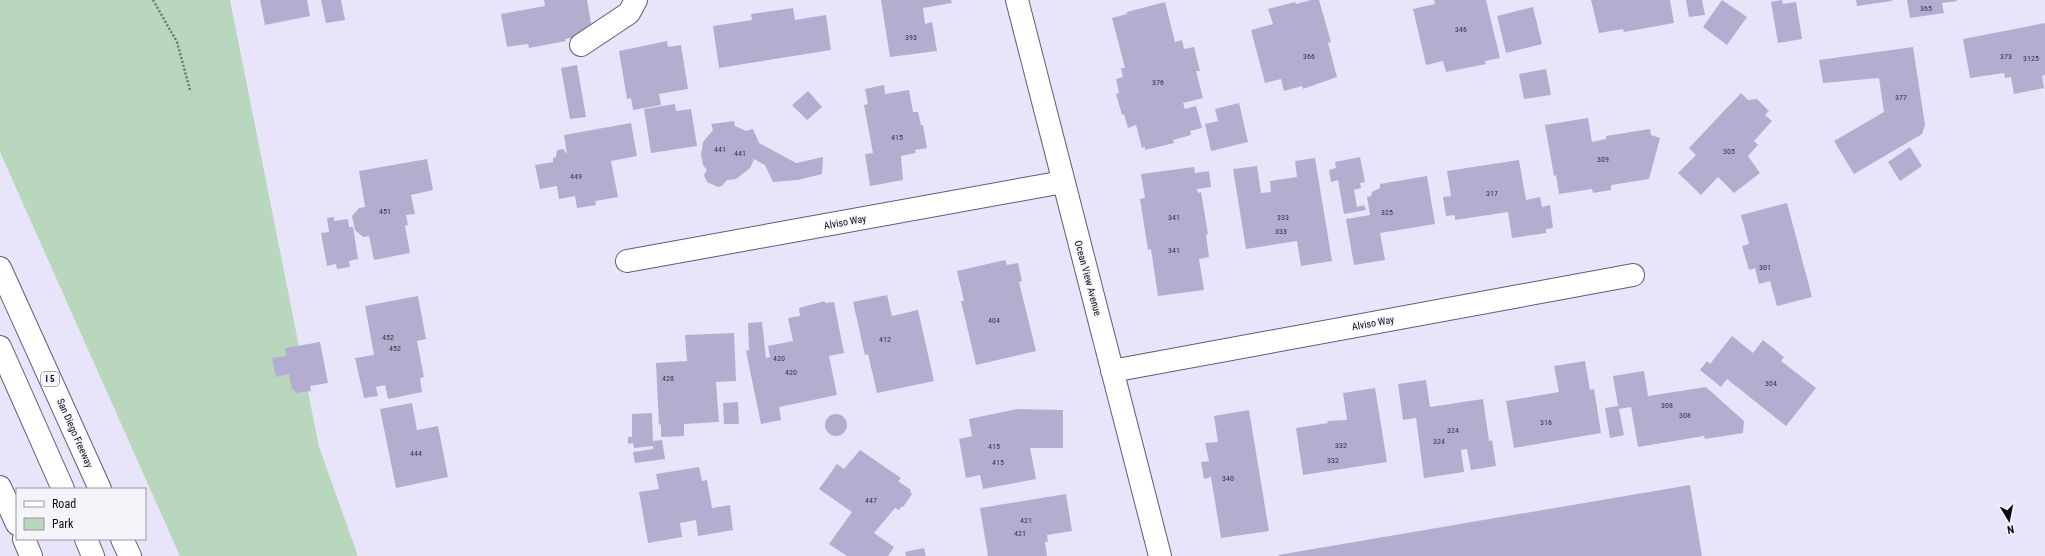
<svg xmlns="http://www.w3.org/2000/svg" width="2045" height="556" font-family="'Roboto Condensed',sans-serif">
<rect width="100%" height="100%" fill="#e8e5fb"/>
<!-- green -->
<path fill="#b8d7bd" d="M0,0H230L319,447L358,556H180L0,152Z"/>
<!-- building -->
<path fill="#b3aed0" d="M260,0H307L310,16L265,25Z
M321,0H341L345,20L326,23Z
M544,0H587L592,29L582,36L565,39L566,41L529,48L528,44L507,47L501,14L545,6Z
M881,0H951L952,3L923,8L925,24L932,22L937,51L890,57Z
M1311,0H1319L1331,42L1328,43L1337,77L1303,89L1302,86L1284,91L1281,79L1265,83L1251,30L1273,24L1268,9L1295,2L1296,4Z
M1434,0H1486L1500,58L1485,61L1486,64L1446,72L1443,61L1426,65L1413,9L1435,4Z
M1591,0H1670L1674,23L1624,32L1623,29L1599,33Z
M1686,0H1702L1705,15L1689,17Z
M1722,0L1747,17L1727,45L1703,27Z
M1782,0L1783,4L1796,2L1802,39L1778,43L1771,2Z
M1856,0H1892V1L1857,6Z
M1907,0H1957V1L1942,3L1944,13L1910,18Z
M1165,2L1175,42L1182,40L1184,49L1194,47L1200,71H1196L1203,98L1183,103L1185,109L1196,106L1202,128L1190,131L1191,135L1173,140L1174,143L1145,150V147L1142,148L1136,125L1128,128L1124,114L1122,115L1116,94L1119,93L1116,79L1123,77L1121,68H1125L1112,18L1127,14V12Z
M1533,7L1542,44L1506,53L1497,16Z
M793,8L795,20L826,15L831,50L719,68L713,26L752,20L751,14Z
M2045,23V75L2042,76L2044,88L2014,94L2011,77L2005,78L2004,73L1970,78L1963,39Z
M667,41L668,47L681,45L688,89L659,94L661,105L633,110L631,98L627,99L619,51Z
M1913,47L1925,125L1922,134L1854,174L1834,141L1884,112L1879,78L1823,83L1819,60Z
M577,65L586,117L570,119L561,68Z
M1546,69L1551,95L1524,99L1519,74Z
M884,85L885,94L909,90L913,112H918L921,125H923L927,148L915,150L916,153L901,156L903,180L870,186L865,154L873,153L864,105L868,104L865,89Z
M808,91L822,107L807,120L792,105Z
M1741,93L1748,100L1757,99L1769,111L1765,115L1772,121L1754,141L1758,145L1748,156L1760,173L1734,193L1718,177L1701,195L1678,173L1696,155L1689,148Z
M1239,103L1248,142L1211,151L1205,124L1218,121L1215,109Z
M675,104L676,111L691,109L697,146L651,153L644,109Z
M1588,118L1592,142L1606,139V136L1650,129L1651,135L1660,138L1649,179L1611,185V190L1593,193L1592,189L1559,194L1556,175L1554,176L1545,125Z
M734,121L735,126L746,131L753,129L759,143L796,163L823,157L822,174L798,180L773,182L765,165L754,159L750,168L736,179L727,180L722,186L718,187L707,182L704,175L707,170L703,165L701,155L703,142L713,130L711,124Z
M631,123L637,156L611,161L618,197L595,201L596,205L577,208L575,196L559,199L557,186L540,189L535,165L553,162V158L556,157L557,150L563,149L567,154L564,135Z
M1910,147L1922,166L1900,181L1888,162Z
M1360,157L1365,182L1360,183L1361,188L1354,190L1357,207L1364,205L1366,210L1344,214L1338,180L1331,182L1329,170L1336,168L1335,162Z
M1315,158L1332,261L1301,266L1297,241L1246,249L1233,169L1257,166L1261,193L1271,192L1270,181L1297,177L1295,161Z
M427,159L433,190L411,195L415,214L406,215L408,225L405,226L410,253L374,260L369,236L363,237L355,230L352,216L359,208L365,207L359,171Z
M1519,160L1526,200L1540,197L1542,207L1550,205L1553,228L1546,229V233L1512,238L1508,212L1455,220V215L1446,216L1443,197L1451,196L1447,171Z
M1194,167L1195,173L1209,171L1211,187L1197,189L1198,193L1201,192L1208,234L1206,235L1209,257L1199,259L1204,290L1158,296L1151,249L1148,250L1140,199L1145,198L1141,174Z
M1427,176L1435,224L1380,233L1385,260L1354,265L1346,219L1370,215L1367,197L1371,196L1372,192L1380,188V184Z
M1787,203L1812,297L1777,306L1770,281L1759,284L1755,268L1749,270L1742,246L1749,244L1741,215Z
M334,217V221L348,219L349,227H353L358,259L349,261L350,267L337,269L336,264L327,266L321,233L329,232L327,218Z
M1005,260L1007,265L1018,263L1022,281L1019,282L1036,351L976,365L961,301H964L957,271Z
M887,295L892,316L918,310L934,381L877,393L868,354L865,355L853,302Z
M418,296L426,339L417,341L424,377L420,378L422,392L388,399L385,385L376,387L378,396L364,398L355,358L374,355L365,306Z
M825,301V303L834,302L844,353L829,356L837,395L779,407L781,420L761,424L746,351L749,350L748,323L762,322L766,358L770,357L768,346L793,341L788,318L800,316L799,308Z
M734,333L736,381L716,382L719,422L684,424V436L661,437V424L659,425L656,363L687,361L685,335Z
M1732,336L1753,353L1763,340L1784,357L1781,361L1816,388L1786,426L1727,379L1721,387L1700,370L1707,361L1710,364Z
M320,342L328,383L310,386L311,391L295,393L294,389L292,390L289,374L276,377L272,358L286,356L285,348Z
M1585,361L1590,390L1594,389L1601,433L1514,448L1506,401L1559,392L1554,366Z
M1644,371L1648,396L1706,387L1744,421L1743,433L1705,439L1704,436L1638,447L1631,407L1619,409L1624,435L1610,438L1605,408L1618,406L1613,376Z
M1426,380L1430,407L1483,399L1489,441L1492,440L1496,466L1471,470L1467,449L1461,450L1464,472L1424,478L1416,418L1403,420L1398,384Z
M1375,388L1387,462L1303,475L1296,428L1328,423L1327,421L1347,420L1343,393Z
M738,402L739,424H724L723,403Z
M412,403L417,430L438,426L448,477L396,488L380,409Z
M1017,409L1063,410V448H1030L1036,479L983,489L980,475L966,478L959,439L972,436L969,419Z
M1249,410L1269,531L1221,538L1211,477L1204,479L1201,462L1209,461L1205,443L1218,442L1214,416Z
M652,413L653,441L662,440L665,459L635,463L633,452L653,449V446L634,448L633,443L628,444V437H632V414Z
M825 425a11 11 0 1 1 22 0a11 11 0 1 1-22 0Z
M860,450L901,478L898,481L911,490L910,492L912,494L903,507L902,506L899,510L895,508L874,533L894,547L888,556H847L829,544L852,512L819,489L837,464L844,469Z
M699,467L702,481L707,480L712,508L730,505L733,530L698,536L696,520L680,523L682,537L648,543L639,492L659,489L656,474Z
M1690,485L1702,556H1279L1278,555Z
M1066,494L1072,531L1047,535L1048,542H1045L1047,556H988L980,508Z
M924,548L926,556H906L905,552Z"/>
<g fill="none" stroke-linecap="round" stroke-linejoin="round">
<!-- minor casing -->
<g stroke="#5f5b79" stroke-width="24">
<path id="minor" d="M1017,0L1160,556
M581,45L629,13L636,0
M627,261L1063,182
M1112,371L1633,275"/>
</g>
<!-- highway casing -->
<g stroke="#5f5b79" stroke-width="24">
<path id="highway" d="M0,268L100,489
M0,347L63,489
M0,487L17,524
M24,539L31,556
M86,539L93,556
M122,539L130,556"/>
</g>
<!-- path -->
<path stroke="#737081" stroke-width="2.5" stroke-dasharray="2 2" stroke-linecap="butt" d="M153,0L177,42L190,90"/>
<!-- minor -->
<use href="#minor" stroke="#fff" stroke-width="22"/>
<!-- highway -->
<use href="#highway" stroke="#fff" stroke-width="22"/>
</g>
<g text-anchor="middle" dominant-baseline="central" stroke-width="3" stroke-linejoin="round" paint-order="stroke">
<!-- number labels -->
<g font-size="8" fill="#363444">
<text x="1926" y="8">365</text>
<text x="1461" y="29">346</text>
<text x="911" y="37">393</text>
<text x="1309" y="56">366</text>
<text x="2006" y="56">373</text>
<text x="2031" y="58">3125</text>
<text x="1158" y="82">376</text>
<text x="1901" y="97">377</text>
<text x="897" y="137">415</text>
<text x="720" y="149">441</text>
<text x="1729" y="151">305</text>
<text x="740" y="153">441</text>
<text x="1603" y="159">309</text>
<text x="576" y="176">449</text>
<text x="1492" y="193">317</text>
<text x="385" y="211">451</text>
<text x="1387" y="212">325</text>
<text x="1174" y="217">341</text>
<text x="1283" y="217">333</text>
<text x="1281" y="231">333</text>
<text x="1174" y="250">341</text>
<text x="1765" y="267">301</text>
<text x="994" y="320">404</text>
<text x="388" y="337">452</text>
<text x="885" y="339">412</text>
<text x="395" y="348">452</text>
<text x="779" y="358">420</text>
<text x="791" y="372">420</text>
<text x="668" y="378">428</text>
<text x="1771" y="383">304</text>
<text x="1667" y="405">308</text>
<text x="1685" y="415">308</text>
<text x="1546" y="422">316</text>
<text x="1453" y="430">324</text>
<text x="1439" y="441">324</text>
<text x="1341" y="445">332</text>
<text x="994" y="446">415</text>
<text x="416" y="453">444</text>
<text x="1333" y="460">332</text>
<text x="998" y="462">415</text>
<text x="1228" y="478">340</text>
<text x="871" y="500">447</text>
<text x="1026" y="520">421</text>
<text x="1020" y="533">421</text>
</g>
<!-- shield labels -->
<rect fill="#f5f4fb" stroke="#53515b" stroke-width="1" x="41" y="372" width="18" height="14" rx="3"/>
<g font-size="9" font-weight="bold" fill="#0d0b16">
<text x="50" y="379">I 5</text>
</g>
<!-- street labels -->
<g font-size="10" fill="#0d0b16" stroke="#f5f4fb">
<text transform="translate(845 222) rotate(-10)">Alviso Way</text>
<text transform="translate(1088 278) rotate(75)">Ocean View Avenue</text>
<text transform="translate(1373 323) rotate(-10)">Alviso Way</text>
<text transform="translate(75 433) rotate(66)">San Diego Freeway</text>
</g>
</g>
<!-- legend -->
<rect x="16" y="488" width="130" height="52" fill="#f5f4fb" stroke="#98979f"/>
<rect x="24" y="501" width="20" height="6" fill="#ffffff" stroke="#98979f"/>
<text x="52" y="508" font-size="12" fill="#0d0b16">Road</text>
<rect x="24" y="518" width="20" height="12" fill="#b8d7bd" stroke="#98979f"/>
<text x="52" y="528" font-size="12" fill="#0d0b16">Park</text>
<!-- north arrow -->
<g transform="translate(2009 520) rotate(170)" stroke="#f5f4fb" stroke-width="3" paint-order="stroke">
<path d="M0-3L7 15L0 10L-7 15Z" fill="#0d0b16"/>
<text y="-6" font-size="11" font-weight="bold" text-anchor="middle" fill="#0d0b16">N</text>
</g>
</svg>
